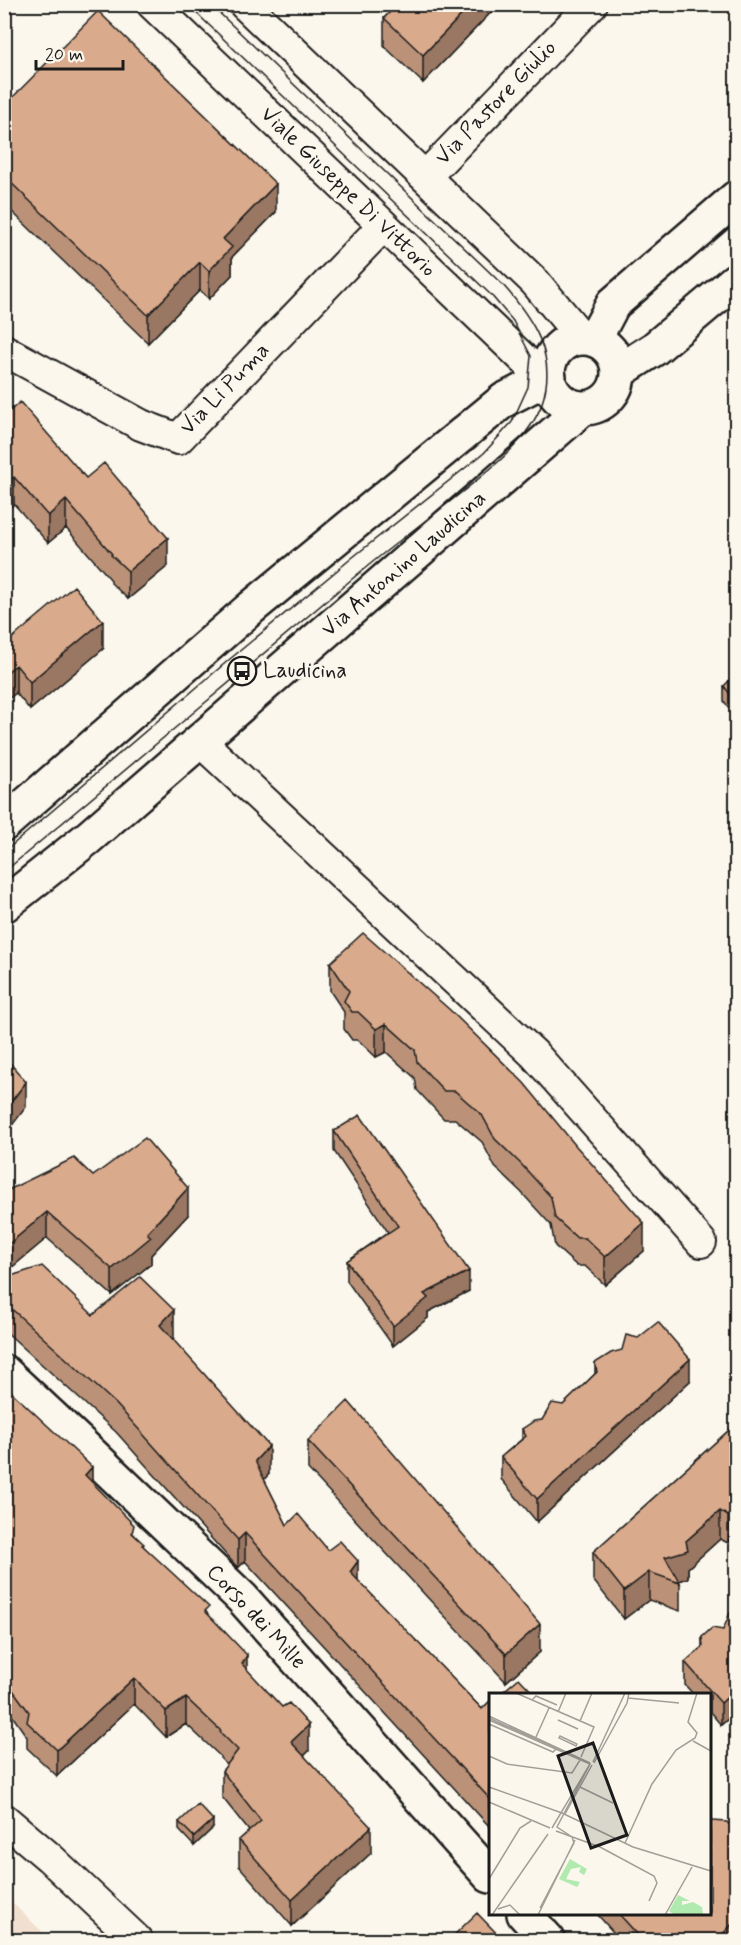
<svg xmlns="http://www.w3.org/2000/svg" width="741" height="1945" font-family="Mynerve,sans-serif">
<rect width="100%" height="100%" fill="#fbf7ec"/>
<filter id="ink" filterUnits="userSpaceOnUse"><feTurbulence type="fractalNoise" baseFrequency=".0167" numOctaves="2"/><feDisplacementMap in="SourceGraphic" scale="12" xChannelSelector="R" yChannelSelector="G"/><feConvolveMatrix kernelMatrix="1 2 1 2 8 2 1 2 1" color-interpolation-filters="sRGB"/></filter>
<g filter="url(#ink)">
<!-- built -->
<path fill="#f1e0cf" d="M4,1896H5L51,1940H5Z"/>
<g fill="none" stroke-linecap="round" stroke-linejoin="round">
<!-- street casing -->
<g stroke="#1c1c1c" stroke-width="34">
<path id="street" d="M152,4L531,366L548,371
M244,4L535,282L582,338
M426,176L592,4
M4,350L141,425L178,439L383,226
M200,741L534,1054L701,1242
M4,1819L50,1858L137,1940"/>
</g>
<!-- secondary casing -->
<g stroke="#1c1c1c" stroke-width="38">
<path id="secondary" d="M548 373a35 35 0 1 1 70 0a35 35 0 1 1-70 0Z
M594,340L613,304L736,198
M618,372L654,349L736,280
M4,824L251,608L504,400L549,377
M4,905L88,838L583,408
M4,1372L81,1444L242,1598L490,1876
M524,1914L548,1940"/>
</g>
<!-- street -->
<use href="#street" stroke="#fbf7ec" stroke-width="30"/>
<!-- secondary -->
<use href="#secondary" stroke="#fbf7ec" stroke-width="33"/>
<!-- tram -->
<path stroke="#1c1c1c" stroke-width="1.5" d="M4,852L230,659L353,557L484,453L512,422L528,387L531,356L513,321L491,295L187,4
M4,872C122,773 240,673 358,574C387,550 417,527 447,504C478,479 530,442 542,403C558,356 533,319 503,285L210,4"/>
</g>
<!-- wall -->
<path fill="#bb9278" stroke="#1c1c1c" stroke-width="1.5" d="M398,4H499L423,83L384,46V18Z
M4,106L276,212L232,257V275L209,299L200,290L148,343L4,204Z
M4,416L86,478L168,566L128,599L111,583V580L66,528L48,543L14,504Z
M4,645L103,649L30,710L16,693Z
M736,674V718L724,701V686Z
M330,963L644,1251L605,1285L585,1266H577L555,1246L551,1225L521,1192L495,1167L482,1142L455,1119H444L417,1090L415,1078L386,1052L376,1057L358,1040H352L344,1029V1012L330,991Z
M334,1131L469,1291L428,1312V1318L393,1346L347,1281V1261L388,1232L334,1151Z
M93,1176L188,1215L151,1255V1264L112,1295L47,1238L4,1274V1192Z
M4,1284L93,1315L174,1338L173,1340L269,1474L264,1479L287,1525L328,1550L482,1709L490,1701V1827L245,1561L238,1568L116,1432L4,1330Z
M595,1363L690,1381L537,1522L501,1479V1457L522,1439V1429L542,1420L563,1405L595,1374Z
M4,1385L92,1482L144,1547L209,1615L247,1670L309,1751L304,1756L371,1853L292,1926L239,1866V1840L249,1831L222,1797V1771L227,1765L220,1758V1756L186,1724L166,1737L134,1704L57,1776L27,1748V1737L4,1704Z
M736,1424L728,1543L720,1539L688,1568V1578L679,1581L680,1583V1611L649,1600L624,1619L593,1580V1552Z
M308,1441L540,1652L506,1682L308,1469Z
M736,1613V1712L721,1725L710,1712V1695H694L685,1685V1662L702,1647V1637L723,1630Z
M179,1822L213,1828L194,1846L179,1830Z
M597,1914H710L736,1941H621Z"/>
<!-- shaded-wall -->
<path fill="#997762" stroke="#1c1c1c" stroke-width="1.5" d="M472,4H499L423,83V55Z
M276,184V212L232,257V275L209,299V271L223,239Z
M200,262V290L148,343V315Z
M14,477V504L4,513V485Z
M66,500V528L48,543V516Z
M168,538V566L128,599V571Z
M103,621V649L30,710V682Z
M16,665V693L4,702V674Z
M11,979V1004L4,1010V984Z
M386,1024V1052L376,1057V1029Z
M26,1082V1107L4,1136V1111Z
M188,1188V1215L151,1255V1264L112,1295V1269L147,1233Z
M47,1212V1238L4,1274V1248Z
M644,1223V1251L605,1285V1257Z
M469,1271V1291L428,1312V1318L393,1346V1326L424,1294Z
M174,1310V1338L160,1352V1325Z
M690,1359V1381L537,1522V1499Z
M269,1446V1474L255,1489V1461Z
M92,1467V1493L85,1475Z
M736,1508V1536L728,1543V1516Z
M720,1511V1539L688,1568V1578L676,1582L665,1557L686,1541Z
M245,1533V1561L238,1568V1540Z
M358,1561V1589L350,1572Z
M649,1572V1600L624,1619V1591Z
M540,1624V1652L506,1682V1654Z
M247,1655V1681L242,1664Z
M134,1678V1704L57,1776V1750Z
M736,1689V1712L721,1725V1703Z
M186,1698V1724L166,1737V1711Z
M309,1725V1751L291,1768V1742Z
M213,1820V1828L194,1846V1837Z
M371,1827V1853L292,1926V1900Z
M736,1920V1941H716Z"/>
<!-- building -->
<path fill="#daaa8c" stroke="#1c1c1c" stroke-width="1.5" d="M398,4H472L423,55L384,18Z
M98,11L276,184L223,239L232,247L209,271L200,262L148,315L4,176V106Z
M20,402L86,478L104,463L168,538L128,571L111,555L112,554L66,500L48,516L14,477L4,485V416Z
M74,586L103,621L30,682L16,665L4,674V645Z
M736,674V702L724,686Z
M363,933L450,1010L524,1083L576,1146L644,1223L605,1257L585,1238H577L555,1218L551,1197L521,1164L495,1139L482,1115L455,1091H444L417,1062L415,1050L386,1024L376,1029L358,1012H352L344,1001L349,991L330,963Z
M4,971L11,979L4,984Z
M4,1056L26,1082L4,1111Z
M360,1115L469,1271L424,1294L428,1298L393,1326L347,1261L398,1226L334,1131Z
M145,1138L188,1188L147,1233L151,1237L112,1269L47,1212L4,1248V1192L74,1158L93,1176Z
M42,1266L93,1315L140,1277L174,1310L160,1325L269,1446L255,1461L287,1525L298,1514L328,1550L340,1541L358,1561L350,1572L482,1709L490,1701V1799L245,1533L238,1540L116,1404L4,1302V1284L11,1276Z
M658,1322L690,1359L537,1499L501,1457L526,1436L522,1429L534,1421L542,1420L552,1403L563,1405L597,1372L595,1363L611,1353L622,1350L626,1335L638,1338Z
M4,1385L92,1467L85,1475L134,1525L132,1533L144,1544L142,1545L209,1607L205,1611L247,1655L242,1664L282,1707L289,1703L309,1725L291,1742L371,1827L292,1900L239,1840L261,1821L222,1771L238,1750L220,1732L221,1731L186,1698L166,1711L134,1678L57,1750L27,1722L29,1712L4,1678Z
M348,1401L540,1624L506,1654L308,1441Z
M736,1424V1508L728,1516L720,1511L686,1541L688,1550L665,1557L680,1583L649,1572L624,1591L593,1552Z
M730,1613H736V1689L721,1703L685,1662L703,1646L702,1637L712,1628L723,1630Z
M519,1678L535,1695H499Z
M198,1804L213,1820L194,1837L179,1822Z
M710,1818L712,1821L727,1822L736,1832V1920L716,1941H634L639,1936L619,1914H710Z
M477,1913L504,1941H448Z"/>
</g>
<!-- icons -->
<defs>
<g id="bus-ring" transform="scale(1.5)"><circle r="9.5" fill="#fbf7ec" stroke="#1c1c1c" stroke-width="1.5"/><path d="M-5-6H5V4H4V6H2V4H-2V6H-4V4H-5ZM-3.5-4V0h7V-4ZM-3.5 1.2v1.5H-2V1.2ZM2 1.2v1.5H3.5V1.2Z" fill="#1c1c1c"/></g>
</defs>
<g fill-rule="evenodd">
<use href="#bus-ring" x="242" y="671"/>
</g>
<g text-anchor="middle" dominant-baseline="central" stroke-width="6" stroke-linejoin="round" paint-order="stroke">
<!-- street labels -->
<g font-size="22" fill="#1c1c1c" stroke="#fbf7ec">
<text transform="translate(496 103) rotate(-46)">Via Pastore Giulio</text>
<text transform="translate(348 192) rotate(44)">Viale Giuseppe Di Vittorio</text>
<text transform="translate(225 389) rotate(-46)">Via Li Puma</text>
<text transform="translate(404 564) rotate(-41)">Via Antonino Laudicina</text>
<text transform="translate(256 1617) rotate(47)">Corso dei Mille</text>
</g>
<!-- poi labels -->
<g font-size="22" fill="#1c1c1c" stroke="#fbf7ec" text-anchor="start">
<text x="263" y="671">Laudicina</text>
</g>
</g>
<!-- overview -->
<g transform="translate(489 1693)">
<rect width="222" height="222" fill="#fbf7ec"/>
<path d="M81,166L98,176L95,182L90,179L92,174L82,176L77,186L91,189L88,194L70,186ZM189,202L201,208H193V212L204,209L213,214L214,222H186L180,218Z" fill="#b1eaae"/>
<path fill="none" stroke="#a29f99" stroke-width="1.5" d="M27,0L105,34L92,64M139,5L190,10M43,7L47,3L68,12M69,19L77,0M0,23L101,70M0,25L101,71L68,134L83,144L85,150L51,215M0,27L101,71M69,27L89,36M91,28L103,0M0,31L64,59L67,56M71,43L88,51L87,53L70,45ZM47,44L60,15M204,48L222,58M0,63L18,71L83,80L91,67M104,69L136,0M105,70L138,10L140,0M0,94L73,120L144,154L222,178M91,94L124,110M0,109L61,135M76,121L103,72M63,135L101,71M67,138L111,154L165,183L168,190L160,208M136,150L163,91L187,57L206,45L208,40L199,29L208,0M0,186L31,135L42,128M9,216L21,212L31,222M3,222L59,141M49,222L86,147M176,222L203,174"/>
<path fill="#1c1c1c" fill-opacity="0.15" stroke="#1c1c1c" stroke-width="3" d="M104,50L138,142L102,155L69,63Z"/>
<rect width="222" height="222" fill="none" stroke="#1c1c1c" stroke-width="3"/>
</g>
<!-- margin -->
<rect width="741" height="1945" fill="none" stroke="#fbf7ec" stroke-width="24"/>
<rect x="12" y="12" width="717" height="1921" fill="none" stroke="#1c1c1c" stroke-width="2" filter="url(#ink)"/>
<!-- scale -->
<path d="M36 60v9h87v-9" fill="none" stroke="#1c1c1c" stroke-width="3"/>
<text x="45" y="60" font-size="18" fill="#1c1c1c" stroke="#fbf7ec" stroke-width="4.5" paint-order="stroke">20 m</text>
</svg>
